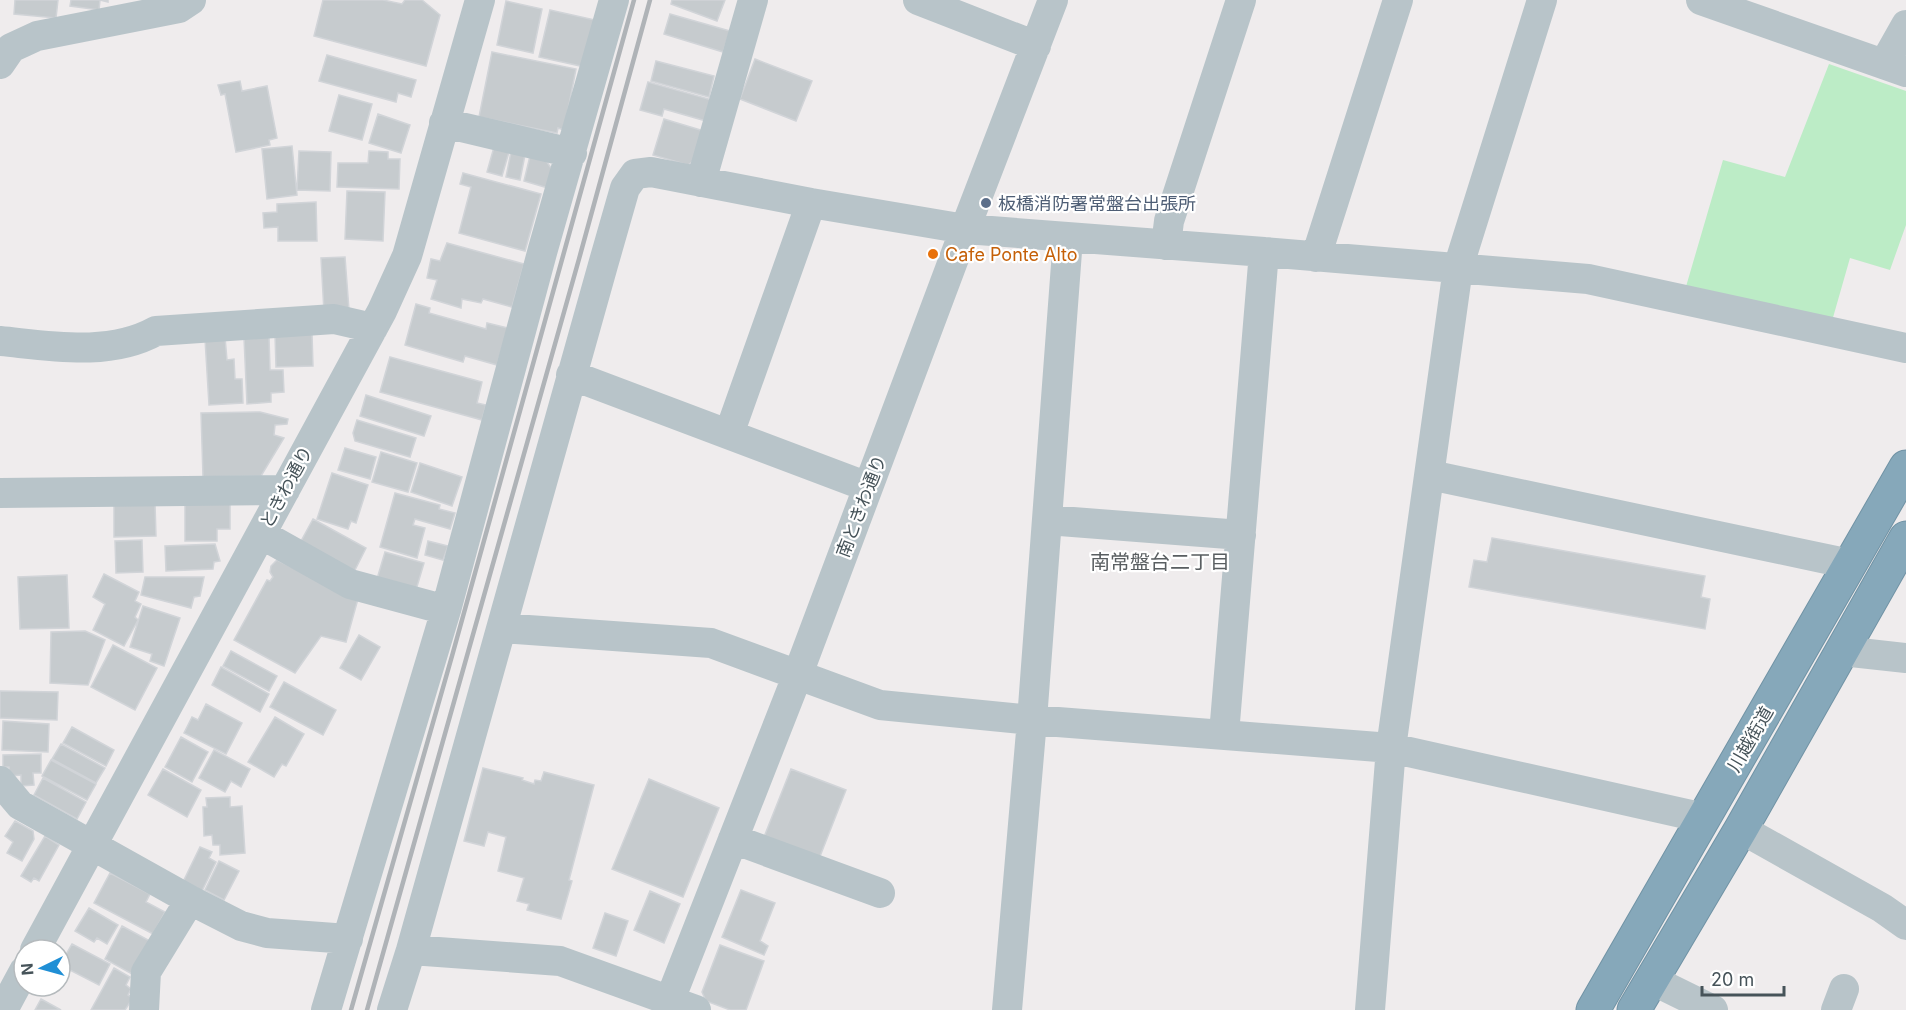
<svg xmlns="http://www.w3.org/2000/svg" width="1906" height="1010" font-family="Inter,'Noto Sans JP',sans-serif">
<rect width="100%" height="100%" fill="#efeced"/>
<!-- green -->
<path fill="#bcecc6" d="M1829,64L1906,91V225L1890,270L1850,258L1832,321L1685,290L1723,160L1785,177Z"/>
<!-- building -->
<path fill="#c6cbce" stroke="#d1d4d8" stroke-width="1.5" d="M15,0H58L56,18L14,14Z
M71,0H108V2L100,0L99,10L70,6Z
M323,0H383L402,4L405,0H422L440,15L426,66L314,36Z
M672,0H725L717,21L671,4Z
M506,1L542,9L533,53L497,45Z
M550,10L595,20L585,67L539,57Z
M670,14L730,31L723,52L664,34Z
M492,52L576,69L564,130L558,128L557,133L479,117Z
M327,55L416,80L411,97L398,93L396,102L319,81Z
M755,59L812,81L796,121L740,99Z
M656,61L714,76L709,97L651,81Z
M240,81L242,91L267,86L277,138L269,140L270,145L236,152L225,94L221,95L218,85Z
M648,82L712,100L706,121L664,109L662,116L640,110Z
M339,95L372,104L362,140L329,131Z
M378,114L410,125L401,153L369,143Z
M664,119L704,131L696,159L688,165L653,155Z
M292,146L297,195L267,199L262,149Z
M494,147L509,152L502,176L487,172Z
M299,151L331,152L330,191L297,190Z
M369,151L388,152V159H400L399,189L337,187L338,163H368Z
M511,152L525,155L520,180L506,177Z
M530,156L545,159L553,171L548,188L524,181Z
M463,173L541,194L525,251L459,233L471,187L460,184Z
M347,191L385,192L383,241L345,239Z
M316,202L317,241H278V227L264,228L263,213L277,212V204Z
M447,243L524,264L512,307L483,299L481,303L462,299L461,308L431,299L437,280L427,278L431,259L440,261Z
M345,257L349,310L324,312L321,258Z
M416,304L430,308L429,313L486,329L487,323L508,328L497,365L465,356L463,362L405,345Z
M312,334L313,366L276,367L275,335Z
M225,337L227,360L234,359L235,379H242L243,403L209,405L205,339Z
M269,337L270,370H283L284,392L271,393V402L247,404L244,338Z
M390,357L482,382L477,403L486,405L482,420L380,392Z
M366,395L431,416L424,436L360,416Z
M260,412L288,419L287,424L275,425L274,435L284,438L261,476L203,477L201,413Z
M357,420L416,438L410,457L355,441L353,433Z
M345,448L376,457L370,479L338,470Z
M381,452L417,463L408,492L372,482Z
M420,463L462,477L452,506L411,492Z
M332,473L368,485L356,523L351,521L348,529L317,519Z
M395,493L440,505L439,509L455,513L450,529L415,519L413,525L425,528L417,558L380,547Z
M230,500V529H217V541H185V501Z
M155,503L156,536L114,537V504Z
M313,519L366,548L354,572L300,543Z
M1492,538L1705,576L1701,597L1710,599L1705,629L1469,587L1474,560L1487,562Z
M142,540L143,572L116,573L115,541Z
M428,541L448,546L443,560L425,555Z
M215,544L220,561L214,562L213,569L166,571L165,546Z
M385,552L424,563L416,590L377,579Z
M277,560L358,599L346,642L321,636L295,673L234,640L267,580L270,581L273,577L270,572L271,566Z
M104,574L139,592L135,601L141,604L135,617L138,620L124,646L93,630L105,604L93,597Z
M67,575L69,628L20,629L18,577Z
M145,577H204L200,596L194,597L191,608L141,595Z
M143,606L180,618L164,666L150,661L152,654L130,647Z
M85,631L105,640L88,685L50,683L51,632Z
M359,635L380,647L361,680L340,668Z
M113,645L157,668L135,710L91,687Z
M231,651L277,676L269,691L223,666Z
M221,667L269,694L260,712L212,685Z
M284,682L336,710L323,735L270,707Z
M0,691L58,692L57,720L0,718Z
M206,704L242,723L226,754L184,733L192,717L198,720Z
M275,717L304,734L286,766L282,764L274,777L248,762Z
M3,721L49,724L48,752L2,750Z
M72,727L114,750L106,766L63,743Z
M181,737L208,752L192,782L165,767Z
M61,744L105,768L96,783L52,759Z
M214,750L250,769L241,787L231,781L225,792L199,778Z
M41,754V773H33L34,785L21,786V775L10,776L9,767H3V755Z
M51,760L96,784L87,800L42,776Z
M483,768L523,778L522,780L534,784L535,780L541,781L544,772L594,785L569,880L572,881L561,919L527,910L529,904L517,901L524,878L498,871L506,837L488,832L484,846L464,841Z
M163,769L201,790L187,817L148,795Z
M791,769L846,790L817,864L762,842Z
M43,778L86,802L77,819L34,795Z
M649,779L719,808L683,897L612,869Z
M230,797V807L242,806L245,853L220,855V845H213L212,835L204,836L203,807H207L206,798Z
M15,821L33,831L34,839L22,861L7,853L13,842L5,836Z
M45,836L59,845L39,881L34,878L31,882L21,876Z
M200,847L212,852L209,858L216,862L202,891L183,882Z
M219,861L239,871L224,900L205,890Z
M110,873L150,894L146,902L165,912L153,934L94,903Z
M741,890L775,903L760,941L768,946L764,955L722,937Z
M650,891L680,904L664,943L634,930Z
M89,908L118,925L107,944L97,938L94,942L75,931Z
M605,913L628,921L616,956L593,948Z
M122,926L150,941L132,974L105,959Z
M72,944L110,964L99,985L60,965Z
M720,945L764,961L746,1010H730L706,1001L702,992Z
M114,968L130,977L126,985L131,989L128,995L133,998L125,1010H91Z
M41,999L61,1010H35Z"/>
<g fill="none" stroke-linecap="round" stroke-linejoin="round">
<!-- highway casing -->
<g stroke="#7193a5" stroke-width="35">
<path id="highway" d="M1593,1010L1906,467
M1634,1010L1741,829L1906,538"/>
</g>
<!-- minor -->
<path stroke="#b8c4c9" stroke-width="30" d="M918,0L1036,46
M1701,0L1906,72
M0,64L11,48L37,36L179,8L191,0
M1884,64L1906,25
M444,123L572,153
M701,182L753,0
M1166,245L1169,221L1241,0
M1316,257L1398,0
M0,341C51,346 109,357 156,331L334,319L373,328
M571,375L868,487
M729,434L811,203
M1430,475L1850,564
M0,493L285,490
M1047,520L1241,535
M261,534L350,584L446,610
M502,628L711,643L880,705L1032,720L1391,748L1704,818
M1842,651L1906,658
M1224,734L1264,252
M0,781L20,805L190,900L241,926L267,933L348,939
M1741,829L1882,908L1906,925
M733,839L880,893
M35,950L382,311L407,256L480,0
M411,950L560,961L696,1010
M1652,980L1713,1010
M3,1010L24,971
M144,1010L146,972L190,900
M326,1010L446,610L543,249L614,0
M392,1010L411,950L603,265L625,188L635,174L651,172L811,203L965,229L1264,252L1588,279L1906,348
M666,1010L798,674L965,229L1053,0
M1007,1010L1032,720L1068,238
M1370,1010L1391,748L1458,268L1542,0
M1836,1010L1844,989"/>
<!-- highway -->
<use href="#highway" stroke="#86a8ba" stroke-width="33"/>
<!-- rail -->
<path stroke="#afb3b7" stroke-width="4.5" d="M351,1010L452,656L634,0
M367,1010L579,259L650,0"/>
</g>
<!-- markers -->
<circle fill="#5c6f8a" stroke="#fff" stroke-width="2" cx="986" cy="203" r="6"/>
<circle fill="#e8710a" stroke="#fff" stroke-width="2" cx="933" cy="254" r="6"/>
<g text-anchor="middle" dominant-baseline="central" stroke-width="4.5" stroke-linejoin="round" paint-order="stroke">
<!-- service labels -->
<g font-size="18" fill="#4e5e75" stroke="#fff" text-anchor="start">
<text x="998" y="203">板橋消防署常盤台出張所</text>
</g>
<!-- food labels -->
<g font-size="18" fill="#c56008" stroke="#fff" text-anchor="start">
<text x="945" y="254">Cafe Ponte Alto</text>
</g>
<!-- street labels -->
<g font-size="18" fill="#465359" stroke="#fff">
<text transform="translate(286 487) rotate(-62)">ときわ通り</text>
<text transform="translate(861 506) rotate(-69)">南ときわ通り</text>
<text transform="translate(1750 739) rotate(-60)">川越街道</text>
</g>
<!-- neighbourhood labels -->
<g font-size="20" fill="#595e61" stroke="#fff">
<text x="1160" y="562">南常盤台二丁目</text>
</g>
</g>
<!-- north arrow -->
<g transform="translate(42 968) rotate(265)"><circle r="28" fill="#ffffff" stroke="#b5babd" stroke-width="1.5"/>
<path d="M0-4.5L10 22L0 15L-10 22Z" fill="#208fd5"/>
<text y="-9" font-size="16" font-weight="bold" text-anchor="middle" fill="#465359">N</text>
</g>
<!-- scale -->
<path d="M1702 986v9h82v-9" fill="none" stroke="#465359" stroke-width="3"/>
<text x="1711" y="986" font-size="18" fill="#465359" stroke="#ffffff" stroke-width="4.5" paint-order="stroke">20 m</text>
</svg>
